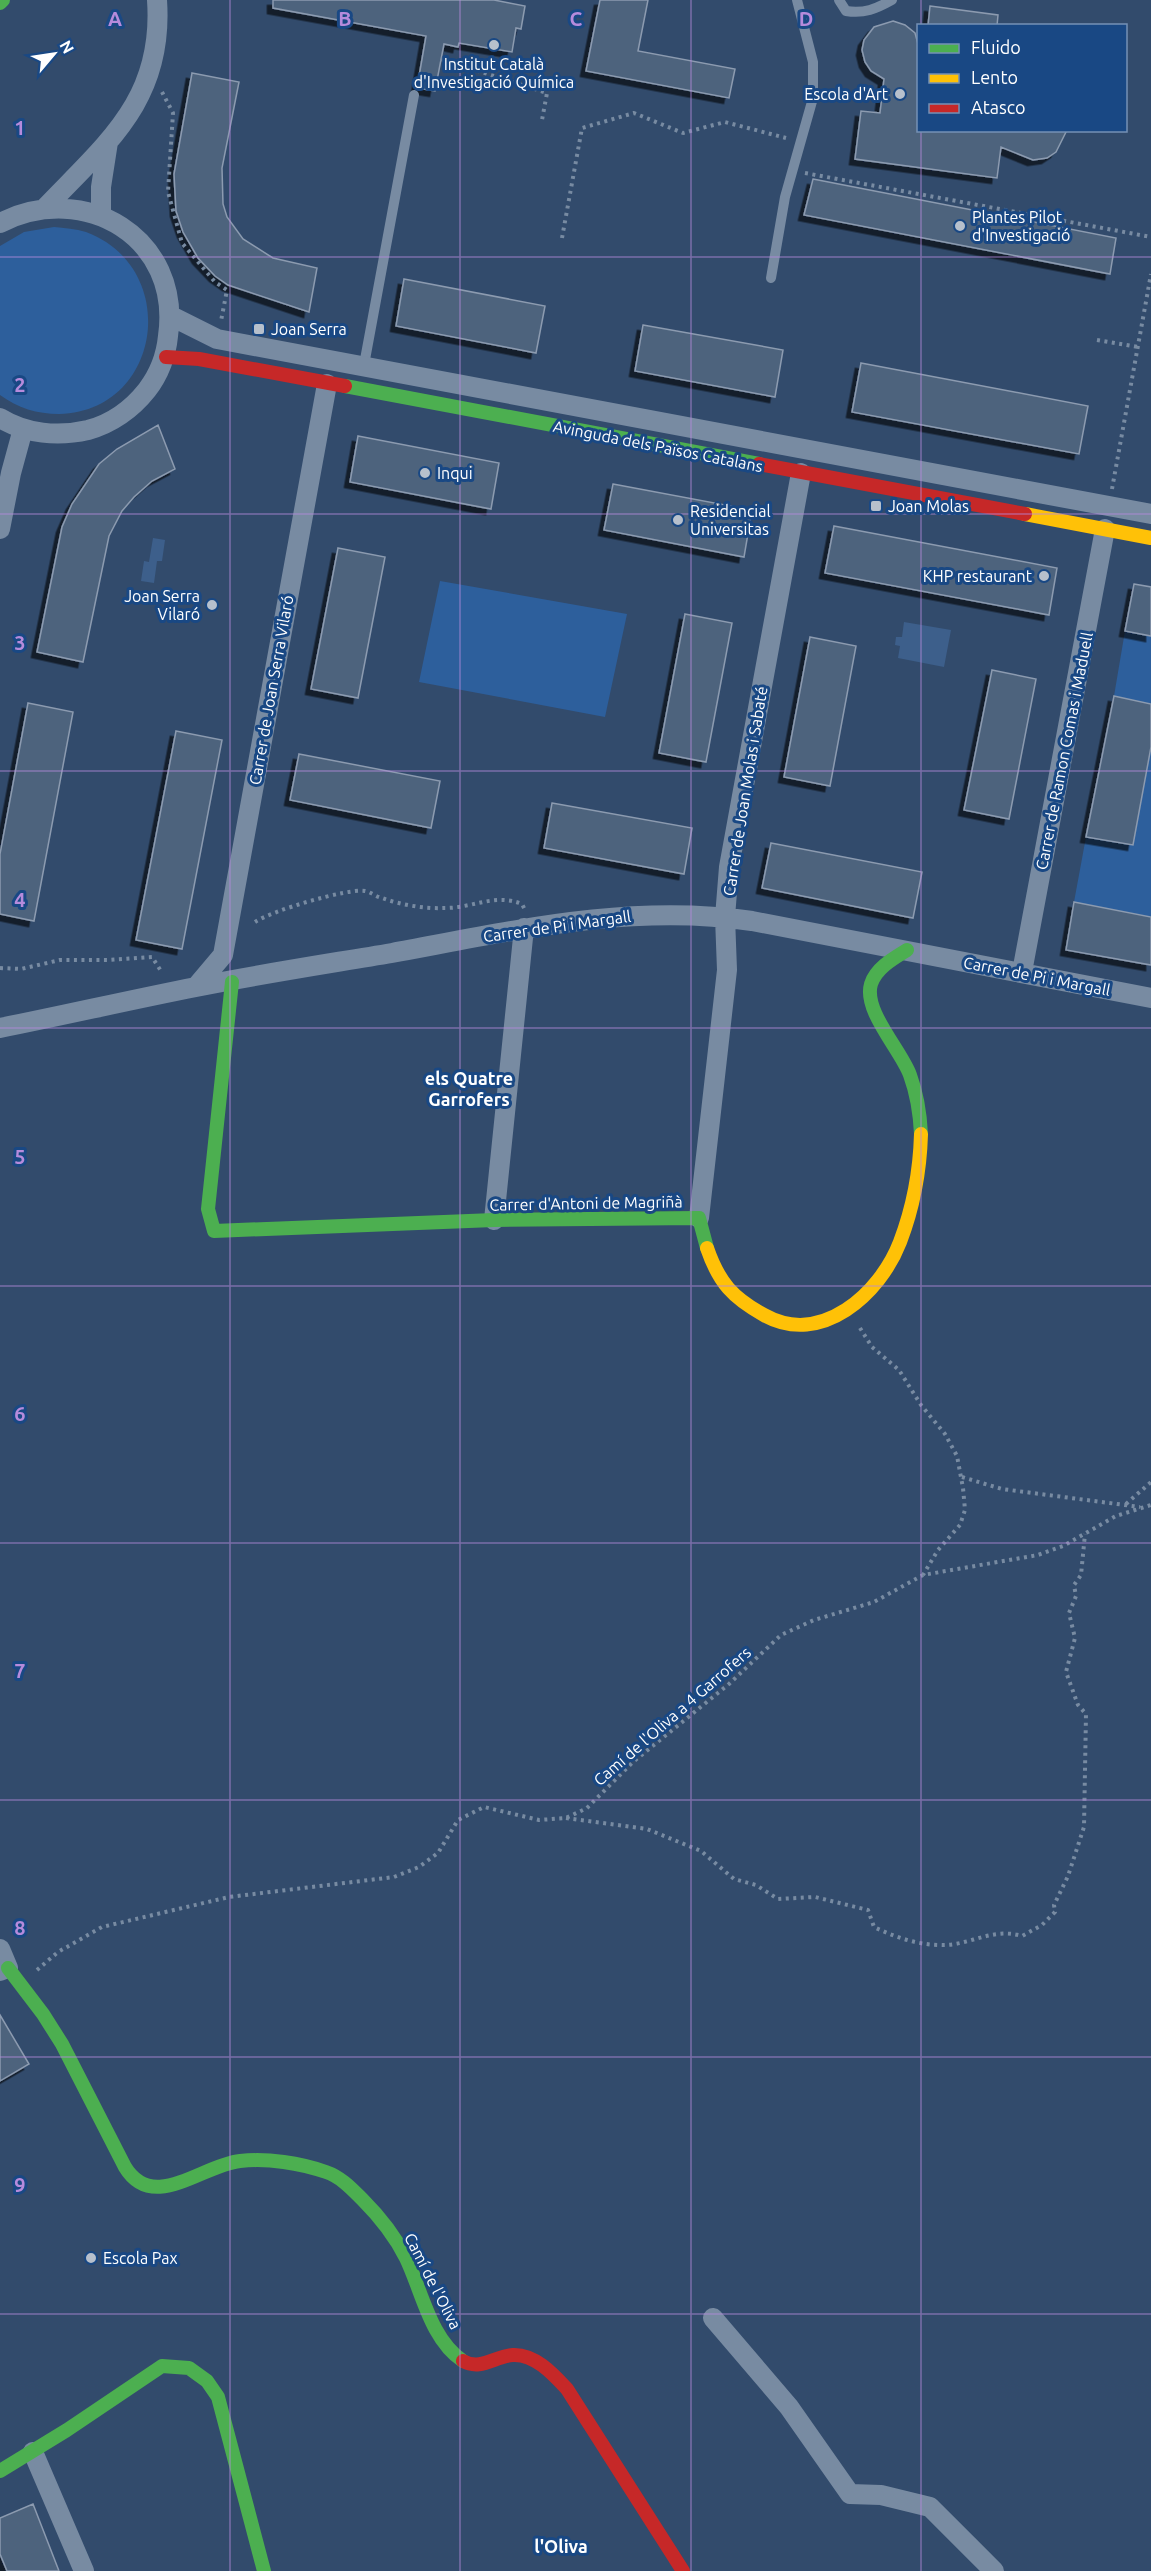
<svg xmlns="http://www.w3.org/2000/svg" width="1151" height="2571" font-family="Ubuntu,sans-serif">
<defs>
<filter id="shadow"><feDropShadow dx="-5.5" dy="5.5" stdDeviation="0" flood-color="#0009"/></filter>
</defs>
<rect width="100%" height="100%" fill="#324b6c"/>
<!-- green -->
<path fill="#2d5f9c" d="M54,227C64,228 76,229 86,232C182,268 162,412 59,414C37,414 18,408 0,395V246L24,232Z
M440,581L627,614L605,717L419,682Z
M1125,631L1151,636V704L1114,696Z
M1151,747V917L1074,902L1086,837L1133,845Z"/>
<!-- water -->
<path fill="#3d5f8b" d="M153,538L165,540L162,561H157L154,583L141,581L144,561L149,562Z
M904,622L951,630L944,667L898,658L900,646L895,645L896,637H902Z"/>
<!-- building -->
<path fill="#4e637d" stroke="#8c9bb0" stroke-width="1.5" filter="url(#shadow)" d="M273,0H494L525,6L521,29L516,28L512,52L459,43L458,47L444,44L435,91L417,88L426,36L273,8Z
M600,0H648L638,51L735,69L729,98L586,71Z
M930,6L998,15L997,26H928Z
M893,21L905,25L915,33L918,44V130H1067L1056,152L1047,158L1033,160L1001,147L997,178L855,159L861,111L880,113L884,79L871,71L865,62L862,50L864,40L874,27Z
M192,73L239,82L222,168L223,204L227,217L243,239L273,258L317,268L309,312L228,285L215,276L198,258L183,232L176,211L174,174Z
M813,179L1116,238L1110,274L804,215Z
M404,279L545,306L536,353L396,326Z
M643,325L783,350L775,397L635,371Z
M861,363L1088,406L1079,454L852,412Z
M158,425L175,469L152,481L134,497L122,511L109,536L83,662L37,652L62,527L72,504L99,464L117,449Z
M358,436L499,463L491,509L350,482Z
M613,484L752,510L744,557L604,530Z
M834,526L1057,568L1049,615L825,573Z
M338,548L385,557L358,698L311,689Z
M1134,584L1151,587V636L1125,631Z
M685,614L732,623L706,762L659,753Z
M810,637L856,646L830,786L784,777Z
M992,670L1036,679L1009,819L964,810Z
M1114,696L1151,704V747L1133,845L1086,837Z
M28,703L73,712L34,921L0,914V854Z
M176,731L222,740L182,949L136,940Z
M299,754L440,781L431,828L290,800Z
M552,803L692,828L684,874L544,848Z
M771,843L922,872L913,918L762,888Z
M1074,902L1151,917V965L1066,950Z
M0,2015L29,2064L0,2081Z
M33,2504L59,2571H7L0,2554V2518Z"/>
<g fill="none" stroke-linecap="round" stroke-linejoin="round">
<!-- path -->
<path stroke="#788ba2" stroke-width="4" stroke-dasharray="3 4.5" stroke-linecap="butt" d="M441,59L547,93L542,120
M162,92L173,113L168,192L182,243L215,282L227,290L221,321
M805,173L1151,237
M562,238L582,128L634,113L683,133L725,122L786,138
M1097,340L1138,347
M1112,489L1151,274
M255,922C271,911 347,888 365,891C371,892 376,897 382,898C401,905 425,909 445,908C473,908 495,893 522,904L525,910
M0,968L21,969L60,960H108L152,957L161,971
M860,1328L872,1347L899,1370L921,1405L945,1434L957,1456L963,1488L965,1510L960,1525L938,1550L923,1575
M962,1477L1002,1489L1140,1507
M1126,1504L1151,1482
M566,1818L647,1829L701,1851L734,1879L756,1885L778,1899L815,1897L868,1910L874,1927C895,1937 917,1945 941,1945C969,1946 992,1927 1022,1936L1042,1925L1055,1912L1054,1905L1068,1876L1084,1827L1086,1714L1078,1705L1066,1672L1075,1638L1069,1613L1076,1596L1074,1585L1081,1575L1085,1534
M37,1970L58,1952L102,1927L229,1897L394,1877L419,1867L438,1853L458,1820L484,1807L539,1820L566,1818L587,1808L633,1762L729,1684L781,1635L814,1620L874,1602L923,1575L1038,1555L1063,1546L1116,1516L1151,1505"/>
<!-- lane -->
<path stroke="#788ba2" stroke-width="10" d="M839,0L846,11C864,14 876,9 892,0
M771,278L785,197L813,98V62L797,0
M364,365L414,95"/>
<!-- street -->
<path stroke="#788ba2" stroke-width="20" d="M46,207C108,142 164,99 157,0
M101,215V187L108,142
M0,223C85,180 182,238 168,336C166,357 160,373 147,390C132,409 111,424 88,430C58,437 26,434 0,418
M171,316L217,339L1151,514
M0,529L11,473L23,429
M1022,972L1105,529
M196,987L223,955L327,384
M0,1028C65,1015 130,1000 196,987C261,974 327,964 392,953C512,931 630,903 752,921L1151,998
M699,1218L727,970L725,917L729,867L801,473
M494,1220L524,928
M0,1949L8,1968L0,1971
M713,2318L789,2407L850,2494L881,2495L930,2507L994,2571
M33,2452L84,2571"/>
<!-- fast -->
<path stroke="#4caf50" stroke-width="14" d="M0,3L3,0
M345,386L759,464
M907,950C894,958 876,968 871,984C863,1011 901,1050 910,1075C917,1094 920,1113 921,1134
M232,982L208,1209L214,1231L494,1220L699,1218L707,1248
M8,1968L43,2014L62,2044L125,2167C153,2213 202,2165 240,2161C268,2158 300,2163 326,2172C341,2177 352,2189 362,2199C380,2217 395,2236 406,2258C422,2291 430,2339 463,2361
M0,2471L67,2430L162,2366L189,2368L207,2381L218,2397L264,2571"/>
<!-- slow -->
<path stroke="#ffc107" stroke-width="14" d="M1025,514L1151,538
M707,1248C719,1283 733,1298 764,1315C821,1347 880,1294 900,1242C913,1208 920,1170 921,1134"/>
<!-- jam -->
<path stroke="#c62828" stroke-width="14" d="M166,357L199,359L345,386
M759,464L1025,514
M463,2361C481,2371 495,2356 513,2355C535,2354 553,2374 567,2389L683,2571"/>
</g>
<!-- grid -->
<path fill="none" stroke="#b68bdc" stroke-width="1.5" stroke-opacity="0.55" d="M230,0V2571M460,0V2571M691,0V2571M921,0V26M921,130V2571M0,257H1151M0,514H1151M0,771H1151M0,1028H1151M0,1286H1151M0,1543H1151M0,1800H1151M0,2057H1151M0,2314H1151"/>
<!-- markers -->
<g fill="#b7c0cc" stroke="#194884" stroke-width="2">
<circle cx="494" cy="45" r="6"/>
<circle cx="900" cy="94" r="6"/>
<circle cx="960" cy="226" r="6"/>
<rect x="253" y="323" width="12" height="12" rx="3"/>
<circle cx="425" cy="473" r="6"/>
<rect x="870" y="500" width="12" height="12" rx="3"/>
<circle cx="678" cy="520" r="6"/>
<circle cx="1044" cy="576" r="6"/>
<circle cx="212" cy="605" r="6"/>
<circle cx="91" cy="2258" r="6"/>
</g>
<g text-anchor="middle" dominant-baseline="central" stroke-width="6" stroke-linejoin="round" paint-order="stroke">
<!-- poi labels -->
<g font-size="16" fill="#fff" stroke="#194884" text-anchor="start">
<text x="494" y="64" text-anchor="middle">Institut Català<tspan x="494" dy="18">d'Investigació Química</tspan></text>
<text x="888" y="94" text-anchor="end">Escola d'Art</text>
<text x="972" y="217">Plantes Pilot<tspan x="972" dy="18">d'Investigació</tspan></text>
<text x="271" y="329">Joan Serra</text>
<text x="437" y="473">Inqui</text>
<text x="888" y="506">Joan Molas</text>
<text x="690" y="511">Residencial<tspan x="690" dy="18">Universitas</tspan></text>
<text x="1032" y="576" text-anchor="end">KHP restaurant</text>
<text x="200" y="596" text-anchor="end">Joan Serra<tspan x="200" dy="18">Vilaró</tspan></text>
<text x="103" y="2258">Escola Pax</text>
</g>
<!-- street labels -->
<g font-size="16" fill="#fff" stroke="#194884">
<text transform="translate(658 446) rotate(11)">Avinguda dels Països Catalans</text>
<text transform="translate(271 690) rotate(-80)">Carrer de Joan Serra Vilaró</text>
<text transform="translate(1064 751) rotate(-79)">Carrer de Ramon Comas i Maduell</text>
<text transform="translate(745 791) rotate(-81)">Carrer de Joan Molas i Sabaté</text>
<text transform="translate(557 926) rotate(-8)">Carrer de Pi i Margall</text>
<text transform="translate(1037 976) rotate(11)">Carrer de Pi i Margall</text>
<text transform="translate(586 1203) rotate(-1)">Carrer d'Antoni de Magriñà</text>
<text transform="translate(672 1716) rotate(-41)">Camí de l'Oliva a 4 Garrofers</text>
<text transform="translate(433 2281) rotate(63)">Camí de l'Oliva</text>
</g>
<!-- neighbourhood labels -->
<g font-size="18" font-weight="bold" fill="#fff" stroke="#194884">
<text x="469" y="1078">els Quatre<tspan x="469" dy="21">Garrofers</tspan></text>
<text x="561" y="2546">l'Oliva</text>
</g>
</g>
<g font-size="20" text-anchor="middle" font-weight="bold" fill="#b68bdc" stroke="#194884" stroke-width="6" stroke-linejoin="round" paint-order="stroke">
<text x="115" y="26">A</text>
<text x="345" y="26">B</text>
<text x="576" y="26">C</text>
<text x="806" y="26">D</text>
<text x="20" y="135">1</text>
<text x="20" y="392">2</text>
<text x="20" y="650">3</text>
<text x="20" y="907">4</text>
<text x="20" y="1164">5</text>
<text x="20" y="1421">6</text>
<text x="20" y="1678">7</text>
<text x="20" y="1935">8</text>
<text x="20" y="2192">9</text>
</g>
<!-- legend -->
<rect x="917" y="24" width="210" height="108" fill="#194884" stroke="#7591b5" stroke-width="1.5"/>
<rect x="929" y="44" width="30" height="9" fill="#4caf50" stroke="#7591b5" stroke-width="1.5"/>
<text x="971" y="54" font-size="18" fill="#ffffff">Fluido</text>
<rect x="929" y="74" width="30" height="9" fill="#ffc107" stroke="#7591b5" stroke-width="1.5"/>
<text x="971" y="84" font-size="18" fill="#ffffff">Lento</text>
<rect x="929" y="104" width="30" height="9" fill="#c62828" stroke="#7591b5" stroke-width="1.5"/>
<text x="971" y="114" font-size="18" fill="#ffffff">Atasco</text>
<!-- north arrow -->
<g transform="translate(54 54) rotate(61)" stroke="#194884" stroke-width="4.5" paint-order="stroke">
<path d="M0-4.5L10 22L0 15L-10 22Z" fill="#ffffff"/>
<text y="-9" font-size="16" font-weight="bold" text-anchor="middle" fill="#ffffff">N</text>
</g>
</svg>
